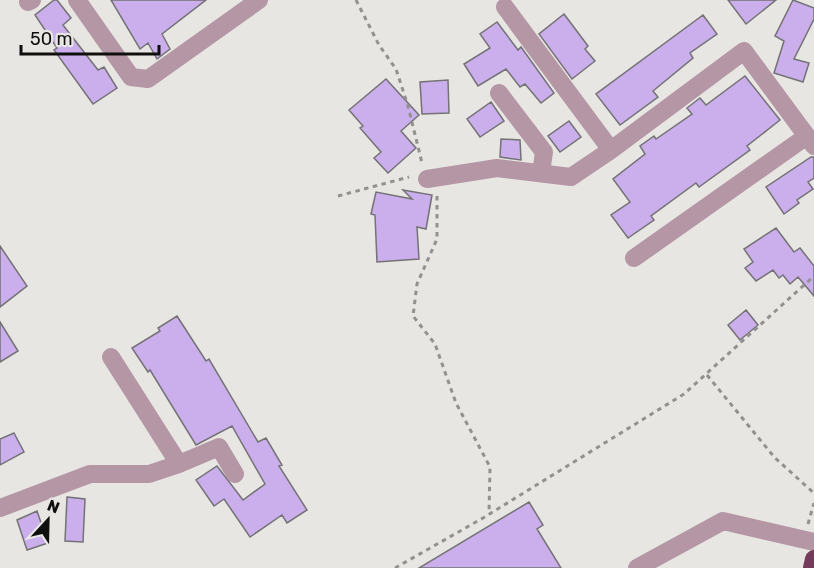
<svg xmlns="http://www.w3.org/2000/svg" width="814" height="568" font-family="Rubik,sans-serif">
<rect width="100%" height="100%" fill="#e8e6e3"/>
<!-- building -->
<path fill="#cbaeec" stroke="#737274" stroke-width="1.5" d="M54,0H57L71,18L63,25L98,70L104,67L117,88L93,104L54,50L57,48L35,15Z
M111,0H206L162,34L170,49L157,59L148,43L140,49Z
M728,0H776L746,24Z
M793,0L814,8V19L794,59L809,63L803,82L774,73L784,41L775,36Z
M564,14L588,46L585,49L595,61L572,79L539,34Z
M703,15L717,34L690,53L693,58L653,91L658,97L620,125L596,94Z
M497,22L518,50L521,47L554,93L541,103L525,84L520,87L506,69L478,86L464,64L490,48L480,34Z
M745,76L780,120L747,146L750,150L699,187L696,183L651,216L654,220L628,238L611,215L630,202L613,179L645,154L640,146L654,136L656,139L692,114L687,108L700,98L706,105Z
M386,79L419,115L401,131L416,148L388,173L374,158L381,152L360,128L363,126L349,110Z
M448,80L449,113L422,114L420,82Z
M491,102L504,121L480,137L467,119Z
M569,121L581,137L560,152L548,136Z
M501,139L520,140L521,160L500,157Z
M811,157H814V178L808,182L813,189L797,200L799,203L784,214L766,187Z
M403,190L432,195L426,229L417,227L419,259L377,262L375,215L371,214L376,192L412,199Z
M776,228L794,252L800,248L814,266V296L798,277L790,284L783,275L779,278L773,270L756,281L745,268L753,262L744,249Z
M0,246L27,286L0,307Z
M746,310L758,325L740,340L728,325Z
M177,316L206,361L209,359L258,442L266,438L282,465L279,466L307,510L287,523L282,515L250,537L224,499L214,506L196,480L217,466L243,500L265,484L232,426L196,445L150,370L148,372L132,348L160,331L158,328Z
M0,322L18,351L0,362Z
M14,433L24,452L0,465V439Z
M67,497L85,499L83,542L65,541Z
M529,502L543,525L537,529L561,568H419Z
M37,511L48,543L27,550L17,520Z"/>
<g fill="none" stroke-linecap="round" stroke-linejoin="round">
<!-- path -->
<path stroke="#92918f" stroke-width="3" stroke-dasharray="4.5 4.5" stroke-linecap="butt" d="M356,0L379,45L396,69L408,106L422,163
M338,196L409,177
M437,196V239L417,284L413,316L435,344L456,403L490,467L489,514
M707,375L775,458L814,493
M808,524L814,503
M395,568L483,518L684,394L814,276"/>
<!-- minor -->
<path stroke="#b596a5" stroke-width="18" d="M77,0L131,77L148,79L259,0
M28,2L32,0
M505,7L611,150
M499,93L544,152L541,173
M427,179L497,168L571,177L611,150L744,51L814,146
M634,258L807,136
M179,464L219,447L235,474
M0,508L90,474H149L179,464L111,357
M637,568L723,521L814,542"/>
<!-- highway -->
<path stroke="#763b5c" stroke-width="18" d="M812,568L814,559"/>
</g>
<!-- north arrow -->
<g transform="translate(48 520) rotate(22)" stroke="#e8e6e3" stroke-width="4.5" paint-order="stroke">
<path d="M0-4.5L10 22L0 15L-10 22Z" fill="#0f0f0e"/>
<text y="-9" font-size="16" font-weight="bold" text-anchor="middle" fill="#0f0f0e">N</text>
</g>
<!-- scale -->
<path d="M21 45v9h138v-9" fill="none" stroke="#0f0f0e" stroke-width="3"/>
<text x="30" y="45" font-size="18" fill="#0f0f0e" stroke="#e8e6e3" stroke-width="4.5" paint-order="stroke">50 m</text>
</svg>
